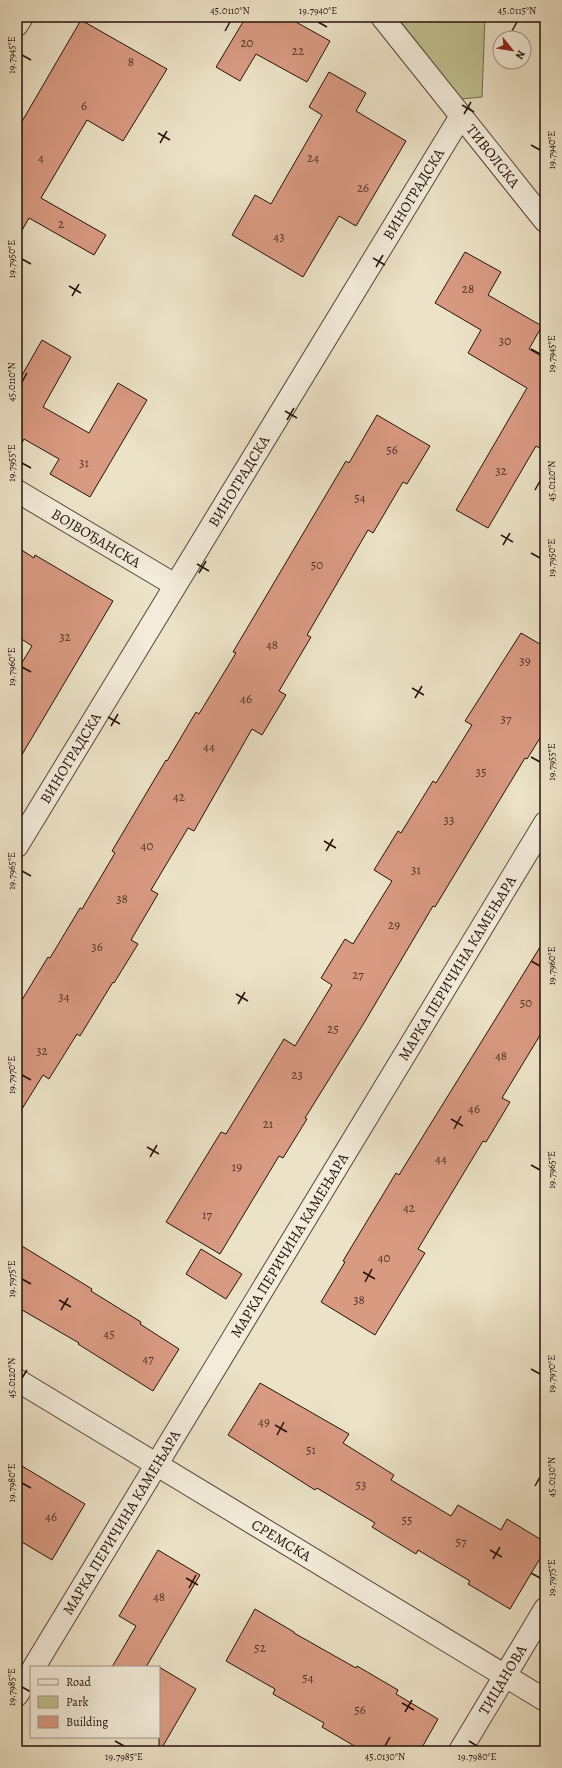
<svg xmlns="http://www.w3.org/2000/svg" width="562" height="1768" font-family="Alegreya,serif">
<rect width="100%" height="100%" fill="#ece2c7"/>
<filter id="stains"><feTurbulence type="fractalNoise" baseFrequency=".005" numOctaves="4"/><feColorMatrix values="0 0 0 0 .2 0 0 0 0 .09 0 0 0 0 .02 0 0 0 .5 -.17"/></filter>
<radialGradient id="worn" r=".72"><stop offset=".6" stop-color="#630" stop-opacity="0"/><stop offset="1" stop-color="#630" stop-opacity=".3"/></radialGradient>
<!-- green -->
<path fill="#c0c190" stroke="#726a4c" d="M397,17H485L482,97L461,99Z"/>
<!-- building -->
<path fill="#d99a82" stroke="#241209" d="M246,17H287L330,41L307,82L256,54L240,81L216,67Z
M81,20L167,69L123,141L87,120L41,198L106,235L94,255L29,218L17,239V130Z
M329,72L366,93L356,111L406,141L356,226L339,216L303,277L232,235L255,195L271,204L322,115L309,107Z
M465,252L501,272L488,295L542,326L529,349L545,358V451L536,446L488,528L456,510L527,388L468,353L481,330L435,303Z
M42,340L71,357L43,407L89,433L118,383L147,400L90,497L50,474L59,459L24,439L17,452V384Z
M377,415L430,446L407,484L403,482L373,533L368,530L307,635L311,637L279,691L286,695L262,735L252,729L194,831L188,828L151,890L158,894L131,940L138,944L114,983L113,982L80,1036L77,1034L49,1079L43,1075L17,1117V1008L48,957L50,958L80,908L82,909L115,853L112,851L166,760L167,761L196,712L199,714L236,653L233,652L346,461L349,463Z
M17,547L34,558L35,555L113,601L17,763V671L32,646L17,636Z
M521,633L545,647V730L527,759L525,758L435,907L433,906L364,1023L305,1118L307,1119L283,1158L279,1156L220,1254L166,1222L221,1132L226,1134L284,1039L295,1046L332,985L321,978L345,939L353,944L392,881L374,870L398,831L401,833L433,781L436,783L472,725L465,721Z
M545,939V1027L502,1098L510,1102L486,1142L483,1141L418,1249L425,1253L375,1335L321,1302L345,1262L343,1261L396,1173L399,1175Z
M17,1243L92,1289L91,1291L141,1322L140,1324L179,1349L153,1391L78,1344L79,1343L17,1307Z
M201,1249L242,1274L226,1299L186,1274Z
M260,1383L349,1434L343,1443L394,1475L391,1480L451,1516L458,1505L501,1530L507,1519L545,1542V1550L510,1609L468,1584L470,1581L418,1550L416,1554L372,1527L375,1523L317,1488L315,1490L228,1435Z
M17,1463L85,1504L52,1560L17,1539Z
M158,1550L200,1575L146,1667H112L136,1626L119,1616Z
M255,1609L294,1632V1633L356,1668L357,1666L398,1690L396,1694L438,1719L420,1751H363L322,1727L324,1723L273,1694L275,1689L226,1661Z
M159,1667L196,1689L160,1751H159Z"/>
<g fill="none" stroke-linecap="round" stroke-linejoin="round">
<!-- minor casing -->
<g stroke="#564638" stroke-width="24">
<g id="minor">
<path id="s1" d="M382,17L545,221"/>
<path d="M17,25L22,17"/>
<path id="s2" d="M17,491L175,585"/>
<path id="s3" d="M17,846L461,116"/>
<path id="s4" d="M17,1380L545,1700"/>
<path id="s5" d="M34,1667L545,823"/>
<path d="M17,1695L31,1672"/>
<path id="s6" d="M460,1751L545,1609"/>
</g>
</g>
<!-- minor -->
<use href="#minor" stroke="#f3ecdb" stroke-width="22"/>
</g>
<!-- ticks -->
<path fill="none" stroke="#241209" stroke-width="1.5" d="M318,22L327,27M225,31L230,22M512,31L517,22M22,55L31,60M462,105L474,112M464,114L471,102M158,133L170,140M160,143L167,131M531,145L540,150M373,258L385,265M22,259L31,264M376,267L383,255M69,286L81,293M72,296L79,284M531,349L540,354M22,382L27,373M285,411L297,418M287,420L294,408M22,463L31,468M535,490L540,481M501,535L513,542M503,545L510,533M531,553L540,558M197,564L209,571M199,573L206,561M22,667L31,672M412,688L424,695M415,698L422,686M108,717L120,724M111,726L118,714M531,757L540,762M324,841L336,848M326,851L333,839M22,871L31,876M531,961L540,966M236,994L248,1001M238,1004L245,992M22,1075L31,1080M451,1119L463,1126M454,1129L461,1116M147,1147L159,1154M150,1157L157,1145M531,1165L540,1170M363,1272L375,1279M22,1279L31,1284M365,1282L372,1269M59,1300L71,1307M61,1310L68,1298M531,1369L540,1374M22,1378L27,1370M275,1425L287,1432M277,1435L284,1422M22,1483L31,1488M535,1486L540,1477M490,1550L502,1557M493,1559L500,1547M531,1573L540,1578M186,1578L198,1585M189,1588L196,1575M22,1687L31,1692M402,1703L414,1710M405,1712L412,1700M115,1741L124,1746M469,1741L477,1746M385,1746L390,1737"/>
<g text-anchor="middle" dominant-baseline="central" stroke-width="3" stroke-linejoin="round" paint-order="stroke">
<!-- number labels -->
<g font-size="13" fill="#513427">
<text x="247" y="42">20</text>
<text x="298" y="50">22</text>
<text x="131" y="61">8</text>
<text x="84" y="105">6</text>
<text x="41" y="157">4</text>
<text x="313" y="157">24</text>
<text x="363" y="187">26</text>
<text x="61" y="223">2</text>
<text x="279" y="236">43</text>
<text x="468" y="288">28</text>
<text x="505" y="340">30</text>
<text x="392" y="449">56</text>
<text x="84" y="462">31</text>
<text x="501" y="470">32</text>
<text x="360" y="497">54</text>
<text x="317" y="564">50</text>
<text x="65" y="636">32</text>
<text x="272" y="644">48</text>
<text x="525" y="660">39</text>
<text x="246" y="698">46</text>
<text x="506" y="718">37</text>
<text x="209" y="746">44</text>
<text x="481" y="771">35</text>
<text x="179" y="796">42</text>
<text x="449" y="819">33</text>
<text x="147" y="845">40</text>
<text x="416" y="869">31</text>
<text x="122" y="898">38</text>
<text x="394" y="924">29</text>
<text x="97" y="946">36</text>
<text x="358" y="974">27</text>
<text x="64" y="996">34</text>
<text x="526" y="1002">50</text>
<text x="333" y="1028">25</text>
<text x="42" y="1050">32</text>
<text x="501" y="1055">48</text>
<text x="297" y="1074">23</text>
<text x="474" y="1108">46</text>
<text x="268" y="1123">21</text>
<text x="441" y="1158">44</text>
<text x="237" y="1166">19</text>
<text x="409" y="1207">42</text>
<text x="207" y="1214">17</text>
<text x="384" y="1257">40</text>
<text x="359" y="1299">38</text>
<text x="109" y="1333">45</text>
<text x="148" y="1358">47</text>
<text x="264" y="1421">49</text>
<text x="311" y="1449">51</text>
<text x="361" y="1484">53</text>
<text x="51" y="1516">46</text>
<text x="407" y="1519">55</text>
<text x="461" y="1541">57</text>
<text x="159" y="1596">48</text>
<text x="260" y="1647">52</text>
<text x="308" y="1677">54</text>
<text x="360" y="1709">56</text>
</g>
<!-- street labels -->
<g font-size="15" fill="#241209" stroke="#f3ecdb">
<text stroke="none"><textPath href="#s1" startOffset="178">ТИВОЛСКА</textPath></text>
<text stroke="none"><textPath href="#s3" startOffset="763">ВИНОГРАДСКА</textPath></text>
<text stroke="none"><textPath href="#s3" startOffset="427">ВИНОГРАДСКА</textPath></text>
<text stroke="none"><textPath href="#s2" startOffset="92">ВОЈВОЂАНСКА</textPath></text>
<text stroke="none"><textPath href="#s3" startOffset="103">ВИНОГРАДСКА</textPath></text>
<text stroke="none"><textPath href="#s5" startOffset="817">МАРКА ПЕРИЧИНА КАМЕЊАРА</textPath></text>
<text stroke="none"><textPath href="#s5" startOffset="493">МАРКА ПЕРИЧИНА КАМЕЊАРА</textPath></text>
<text stroke="none"><textPath href="#s5" startOffset="169">МАРКА ПЕРИЧИНА КАМЕЊАРА</textPath></text>
<text stroke="none"><textPath href="#s4" startOffset="309">СРЕМСКА</textPath></text>
<text stroke="none"><textPath href="#s6" startOffset="83">ТИЦАНОВА</textPath></text>
</g>
</g>
<!-- margin -->
<rect width="562" height="1768" fill="none" stroke="#ece2c7" stroke-width="44"/>
<!-- legend -->
<rect x="30" y="1666" width="130" height="72" fill="#f3ecdb" stroke="#a09587"/>
<rect x="38" y="1679" width="20" height="6" fill="#f3ecdb" stroke="#a09587"/>
<text x="66" y="1686" font-size="12" fill="#241209">Road</text>
<rect x="38" y="1696" width="20" height="12" fill="#c0c190" stroke="#a09587"/>
<text x="66" y="1706" font-size="12" fill="#241209">Park</text>
<rect x="38" y="1716" width="20" height="12" fill="#d99a82" stroke="#a09587"/>
<text x="66" y="1726" font-size="12" fill="#241209">Building</text>
<!-- north arrow -->
<g transform="translate(512 50) rotate(120)"><circle r="19" fill="#f3ecdb" stroke="#a09587"/>
<path d="M0-3L7 15L0 10L-7 15Z" fill="#8f2418"/>
<text y="-6" font-size="11" font-weight="bold" text-anchor="middle" fill="#241209">N</text>
</g>
<rect x="22" y="22" width="518" height="1724" fill="none" stroke="#241209" stroke-width="1.5"/>
<g font-size="10" text-anchor="middle" fill="#241209">
<text x="230" y="14">45.0110°N</text>
<text x="318" y="14">19.7940°E</text>
<text x="517" y="14">45.0115°N</text>
<text transform="translate(11 55) rotate(-90)" y="4">19.7945°E</text>
<text transform="translate(551 150) rotate(-90)" y="4">19.7940°E</text>
<text transform="translate(11 259) rotate(-90)" y="4">19.7950°E</text>
<text transform="translate(551 354) rotate(-90)" y="4">19.7945°E</text>
<text transform="translate(11 382) rotate(-90)" y="4">45.0110°N</text>
<text transform="translate(11 463) rotate(-90)" y="4">19.7955°E</text>
<text transform="translate(551 481) rotate(-90)" y="4">45.0120°N</text>
<text transform="translate(551 558) rotate(-90)" y="4">19.7950°E</text>
<text transform="translate(11 667) rotate(-90)" y="4">19.7960°E</text>
<text transform="translate(551 762) rotate(-90)" y="4">19.7955°E</text>
<text transform="translate(11 871) rotate(-90)" y="4">19.7965°E</text>
<text transform="translate(551 966) rotate(-90)" y="4">19.7960°E</text>
<text transform="translate(11 1075) rotate(-90)" y="4">19.7970°E</text>
<text transform="translate(551 1170) rotate(-90)" y="4">19.7965°E</text>
<text transform="translate(11 1279) rotate(-90)" y="4">19.7975°E</text>
<text transform="translate(551 1374) rotate(-90)" y="4">19.7970°E</text>
<text transform="translate(11 1378) rotate(-90)" y="4">45.0120°N</text>
<text transform="translate(551 1477) rotate(-90)" y="4">45.0130°N</text>
<text transform="translate(11 1483) rotate(-90)" y="4">19.7980°E</text>
<text transform="translate(551 1578) rotate(-90)" y="4">19.7975°E</text>
<text transform="translate(11 1687) rotate(-90)" y="4">19.7985°E</text>
<text x="124" y="1760">19.7985°E</text>
<text x="385" y="1760">45.0130°N</text>
<text x="477" y="1760">19.7980°E</text>
</g>
<rect width="100%" height="100%" filter="url(#stains)"/>
<rect width="100%" height="100%" fill="url(#worn)"/>
</svg>
